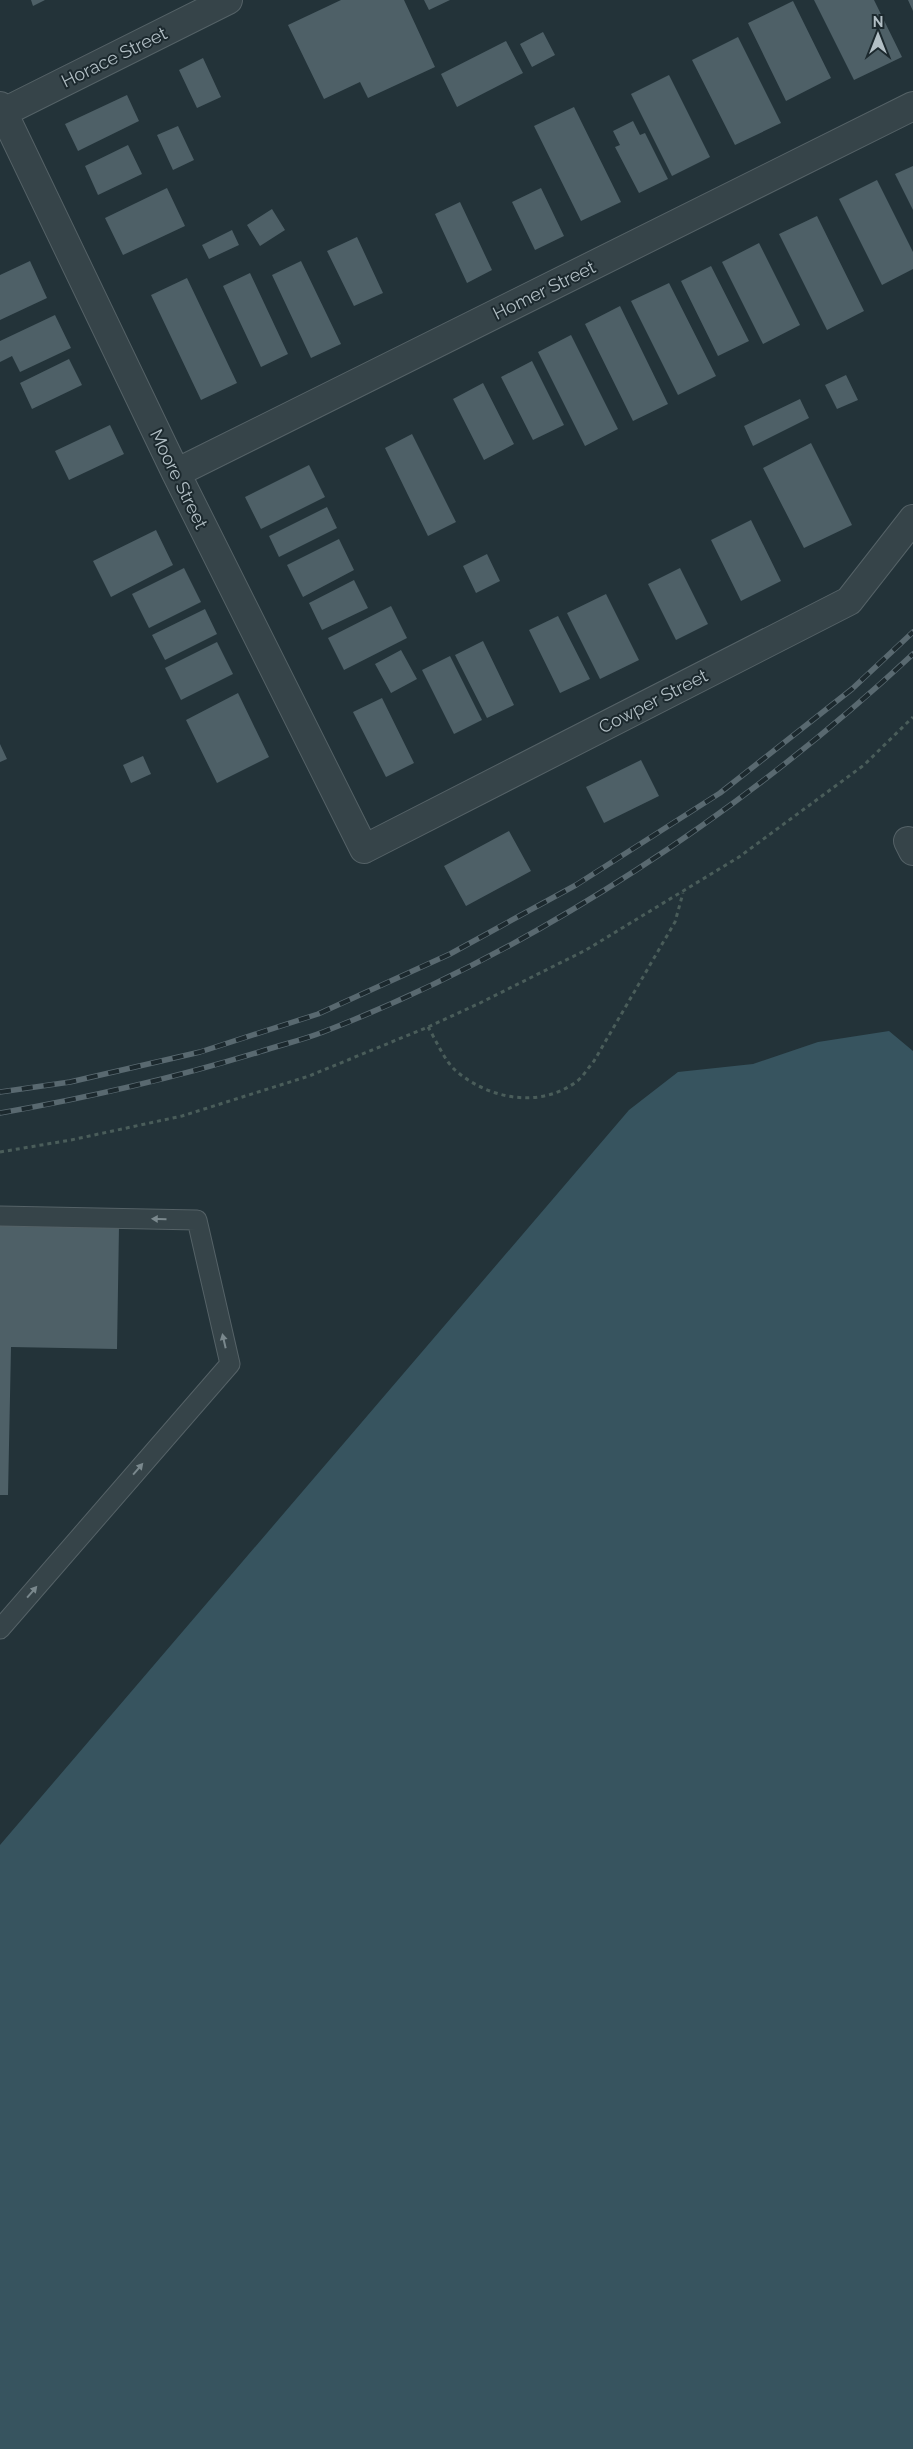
<svg xmlns="http://www.w3.org/2000/svg" width="913" height="2449" font-family="Raleway,sans-serif">
<rect width="100%" height="100%" fill="#233339"/>
<!-- water -->
<path fill="#37545f" d="M889,1031L913,1051V2449H0V1845L629,1110L678,1072L753,1064L818,1042Z"/>
<!-- building -->
<path fill="#4e6067" d="M31,0H45L33,6Z
M341,0H404L435,67L368,98L360,82L324,99L288,25Z
M424,0H450L429,10Z
M814,0H874L902,57L854,80Z
M908,0H913V11Z
M793,1L831,78L786,101L748,23Z
M543,32L555,55L532,67L520,44Z
M738,37L781,123L735,145L692,60Z
M506,41L523,73L457,107L441,74Z
M203,58L221,97L197,108L179,70Z
M669,75L710,157L672,176L631,94Z
M127,95L139,121L78,151L65,124Z
M574,107L621,202L581,221L534,126Z
M633,121L640,135L645,133L668,179L639,193L615,147L620,145L613,131Z
M178,126L194,160L173,170L157,135Z
M128,145L142,174L98,195L85,166Z
M913,166V210L895,174Z
M877,180L913,252V269L882,285L839,199Z
M167,188L185,226L123,255L105,218Z
M541,188L564,236L535,250L512,202Z
M460,202L492,270L467,283L435,214Z
M272,209L285,230L260,246L247,225Z
M817,216L864,311L827,330L779,234Z
M232,230L239,245L209,259L202,245Z
M357,237L383,293L354,306L327,251Z
M759,243L800,325L763,344L722,262Z
M30,261L47,298L0,320V275Z
M301,261L341,344L311,358L272,275Z
M711,266L749,341L718,356L681,281Z
M250,273L288,354L261,367L223,286Z
M187,278L237,383L201,400L151,295Z
M669,283L716,376L678,395L631,301Z
M620,306L668,404L633,421L585,324Z
M55,315L71,348L20,372L12,356L0,362V341Z
M571,335L618,429L585,446L538,352Z
M69,359L82,385L32,409L20,383Z
M532,361L564,425L533,440L501,377Z
M846,375L858,400L837,409L825,385Z
M483,383L514,444L484,460L453,399Z
M800,399L809,418L753,446L744,426Z
M110,425L124,454L69,480L55,451Z
M412,434L456,522L428,536L385,448Z
M811,443L852,525L804,548L763,468Z
M309,465L325,497L261,529L245,497Z
M327,507L337,528L279,557L269,536Z
M751,520L781,581L741,601L711,540Z
M156,530L173,565L111,597L93,561Z
M339,539L354,570L303,597L287,565Z
M487,554L500,581L476,593L463,566Z
M184,568L201,602L149,628L132,594Z
M680,568L708,624L676,640L648,584Z
M354,580L368,608L322,630L309,603Z
M606,594L639,660L600,679L567,613Z
M391,606L407,638L344,670L328,638Z
M205,609L217,634L165,660L152,635Z
M558,616L590,679L560,693L529,630Z
M483,641L514,705L487,718L455,655Z
M217,642L233,674L181,700L165,668Z
M401,650L417,679L391,693L375,664Z
M450,656L482,720L454,734L422,670Z
M238,693L269,757L217,783L186,720Z
M382,698L414,763L386,777L353,712Z
M0,744L7,759L0,762Z
M143,756L151,774L131,783L123,765Z
M641,760L659,796L604,823L586,787Z
M509,831L531,871L466,906L444,866Z
M0,1225L119,1227L117,1349L11,1347L8,1495H0Z"/>
<g fill="none" stroke-linecap="round" stroke-linejoin="round">
<!-- lane casing -->
<g stroke="#556267" stroke-width="21">
<path id="lane" d="M0,1216L197,1220L230,1364L0,1629"/>
</g>
<!-- street casing -->
<g stroke="#556267" stroke-width="30">
<path id="street" d="M0,106L176,473L364,849L849,601L913,519
M0,114L228,0
M176,473L913,106
M908,841L913,851"/>
</g>
<!-- path -->
<path stroke="#4a5d5a" stroke-width="3" stroke-dasharray="4 4" stroke-linecap="butt" d="M428,1027C436,1040 444,1060 455,1070C488,1099 539,1109 576,1082C583,1077 588,1068 594,1061L675,922L683,893
M0,1152L71,1140L182,1116L309,1076L428,1027L480,1003L586,950L739,857L864,765L913,717"/>
<!-- lane -->
<use href="#lane" stroke="#364449" stroke-width="19"/>
<!-- street -->
<use href="#street" stroke="#364449" stroke-width="28"/>
<!-- rail casing -->
<g stroke="#596970" stroke-width="5.5">
<path id="rail" d="M0,1092L70,1082L200,1052L318,1014L450,954L576,885L720,793L852,689L913,632
M0,1113C87,1098 174,1078 259,1052C280,1045 303,1040 323,1032C536,950 747,809 913,654"/>
</g>
<!-- rail -->
<use href="#rail" stroke="#1c292e" stroke-width="4" stroke-dasharray="11" stroke-linecap="butt"/>
</g>
<!-- one-way arrows -->
<defs><path id="oneway-solid" d="M-6-.8H1V-3.2L6.5 0L1 3.2V.8H-6Z" transform="scale(1.25)"/></defs>
<g fill="#7a888d">
<use href="#oneway-solid" transform="translate(159 1219) rotate(-179)"/>
<use href="#oneway-solid" transform="translate(224 1341) rotate(-103)"/>
<use href="#oneway-solid" transform="translate(138 1469) rotate(-49)"/>
<use href="#oneway-solid" transform="translate(32 1592) rotate(-49)"/>
</g>
<g text-anchor="middle" dominant-baseline="central" stroke-width="4" stroke-linejoin="round" paint-order="stroke">
<!-- street labels -->
<g font-size="18" fill="#b2bfc5" stroke="#1c292e">
<text transform="translate(114 57) rotate(-26)">Horace Street</text>
<text transform="translate(544 290) rotate(-26)">Homer Street</text>
<text transform="translate(179 479) rotate(64)">Moore Street</text>
<text transform="translate(653 701) rotate(-27)">Cowper Street</text>
</g>
</g>
<!-- north arrow -->
<g transform="translate(878 35)" stroke="#1c292e" stroke-width="4" paint-order="stroke">
<path d="M0-4L9 19L0 12L-9 19Z" fill="#b2bfc5"/>
<text y="-8" font-size="14" font-weight="bold" text-anchor="middle" fill="#b2bfc5">N</text>
</g>
</svg>
